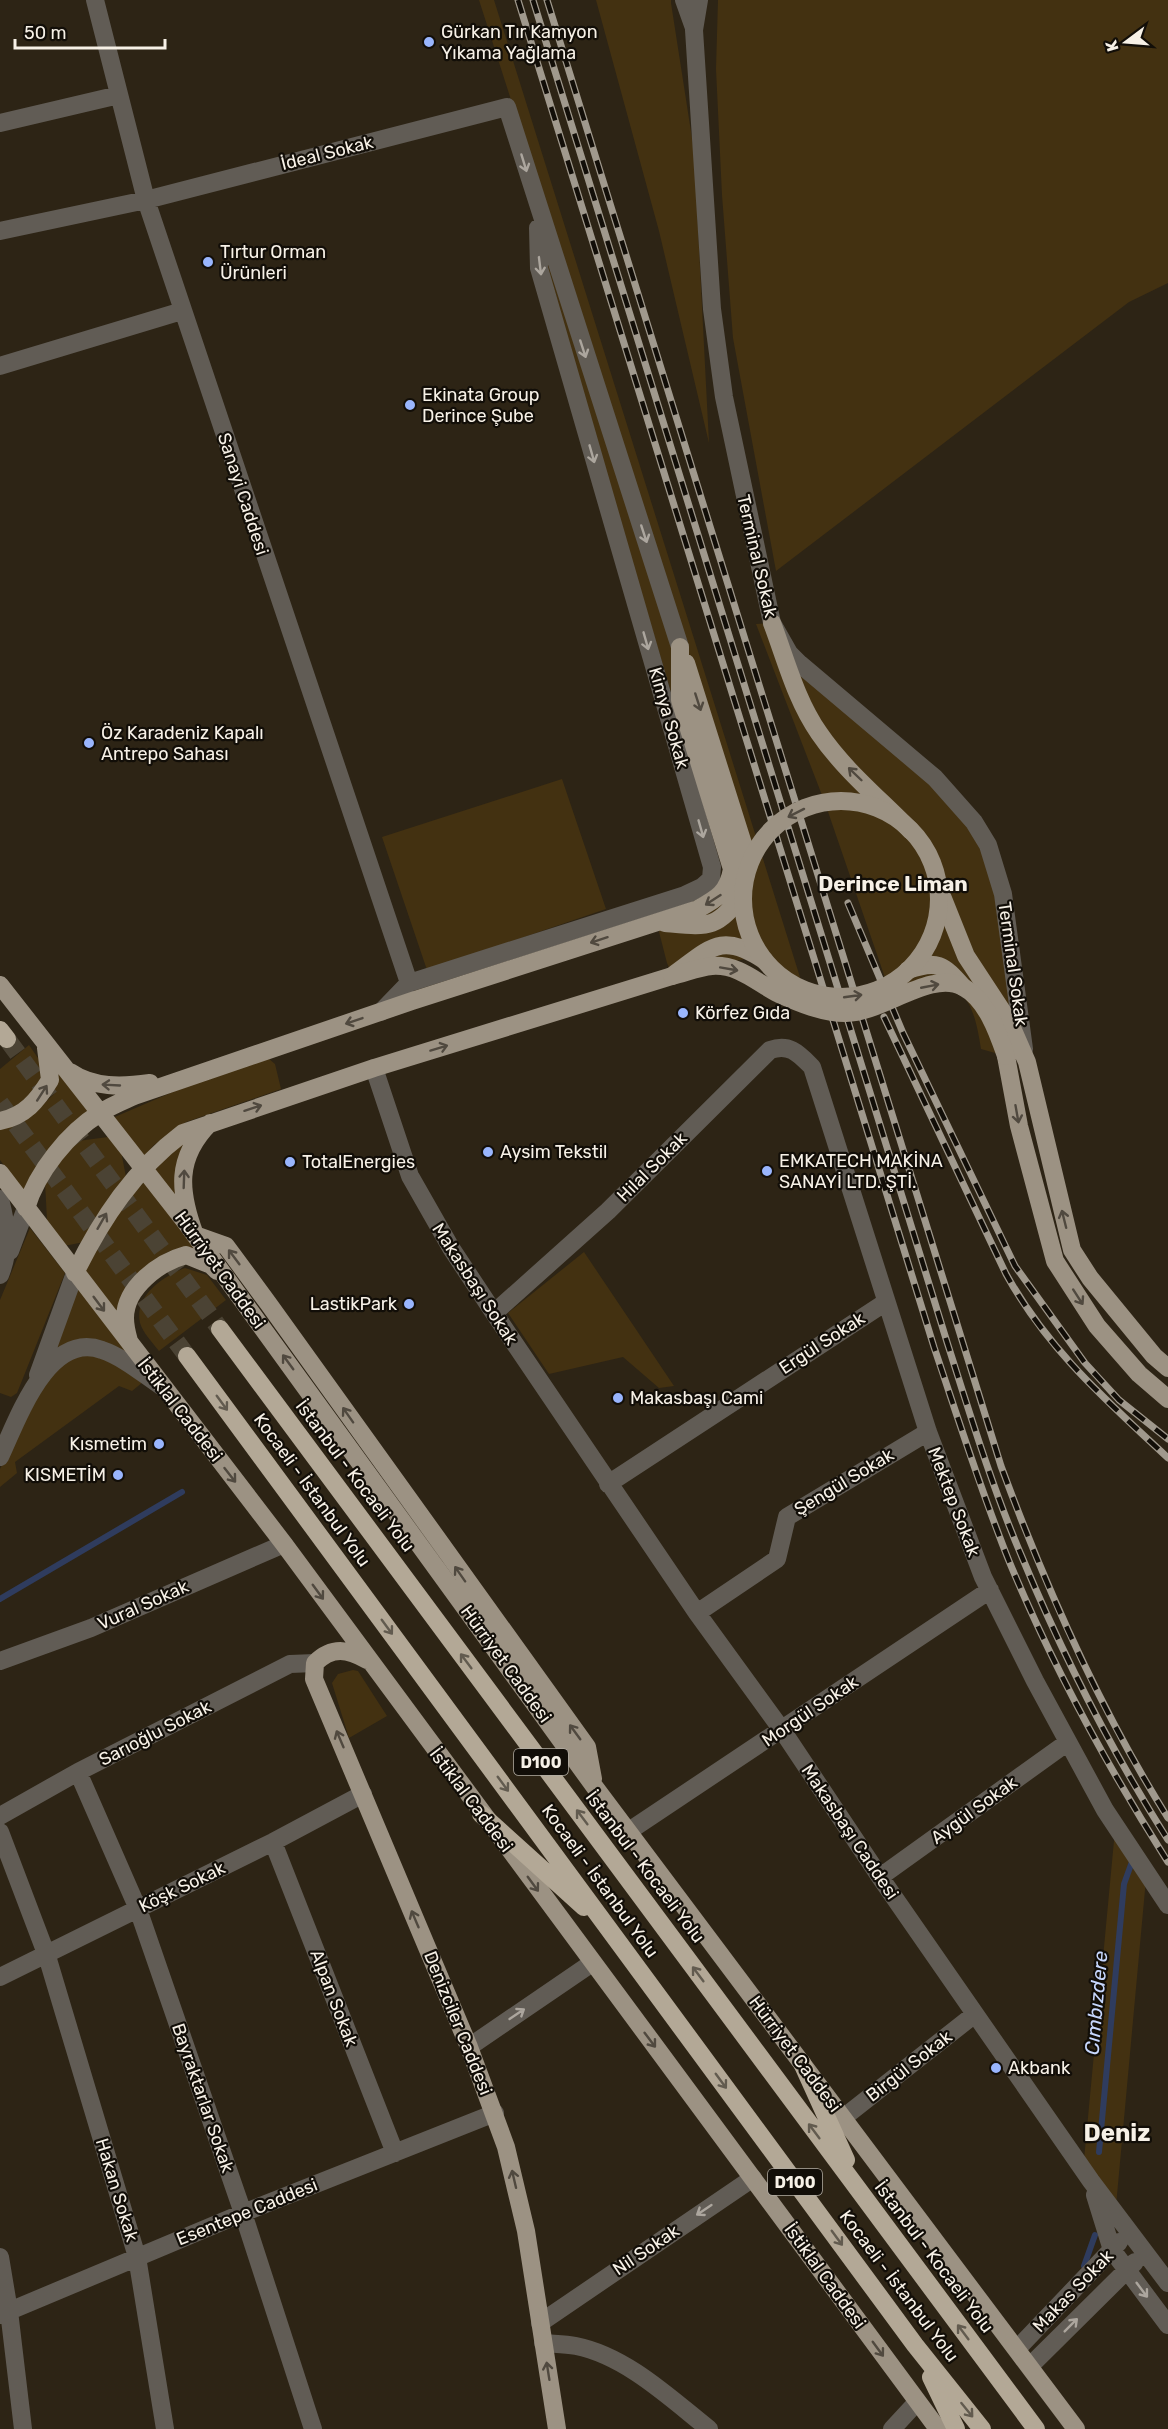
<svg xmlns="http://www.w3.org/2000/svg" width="1168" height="2429" font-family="Rubik,sans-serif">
<rect width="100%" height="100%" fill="#2d2415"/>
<!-- green -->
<path fill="#433111" d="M479,0H494L804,990L776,973L761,955L673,976L667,963L657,924L731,885L685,643Z
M596,0H671V3L694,151L709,443L659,231Z
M718,0H1168V283L1129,302L776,571L733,338L722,195L716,69Z
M545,239L674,648V702L544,267Z
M772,623L780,638L935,778L988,845L1027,1062L981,1049C971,982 955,979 894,1004L825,803L756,624Z
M562,779L606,909L427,970L382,837Z
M29,1045L40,1061L41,1080C30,1095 20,1111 0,1114V1069Z
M268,1058L275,1064L281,1089L186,1122L154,1145L141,1160L110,1119L210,1076Z
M56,1069L91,1112L25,1194L0,1160V1127L35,1112L54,1094Z
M108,1137L121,1151L126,1177L84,1242L64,1246L47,1220L45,1182L59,1158L78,1141Z
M186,1137L187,1220L151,1174Z
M145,1181L198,1250C152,1240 137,1285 119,1319L82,1270L112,1217Z
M30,1228L65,1273L17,1393L11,1397L0,1393V1300Z
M584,1252L674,1386L659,1388L623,1357L549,1374L508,1313Z
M185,1268L207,1275L226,1300L159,1351C153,1343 143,1333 140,1323C134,1295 164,1276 185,1268Z
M76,1284L133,1361L117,1349L51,1357Z
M81,1355H104L143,1382L132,1391L119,1386L15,1462L17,1473L0,1487V1469L38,1390L57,1367Z
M353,1670L358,1671L387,1716L349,1738L332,1683L338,1674Z
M1115,1830L1146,1879L1116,2206L1084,2160Z"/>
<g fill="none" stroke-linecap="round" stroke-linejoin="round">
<!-- stream -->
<path stroke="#2f3c5e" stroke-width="6" d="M0,1599L182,1492
M1099,2152L1124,1884L1133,1859
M1084,2266L1095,2235"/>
<!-- highway-tunnel -->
<path stroke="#4b4334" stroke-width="18" stroke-dasharray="18 9" stroke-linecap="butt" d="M7,1039L220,1329
M0,1103L187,1356"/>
<!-- minor -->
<path stroke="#615c55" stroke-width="18" d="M95,0L146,200L409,983
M684,0L694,28
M699,0L694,30L712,309L724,397L772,623L789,653L800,664L935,778L974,822L988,845L1003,894L1024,1049
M0,123L119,95
M0,231L146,200L507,107L680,647
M0,366L182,311
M381,1012L409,983L685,895L702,887L711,879L712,867L539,268L538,228
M374,1068L410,1176L451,1248L494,1313L697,1613L782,1730L880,1877L1091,2181L1168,2283
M0,1199C7,1227 11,1248 0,1275
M10,1251L26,1208
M494,1313L608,1211L770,1050C790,1043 799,1054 812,1067L928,1432L983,1577L1035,1681L1105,1810L1168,1905
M38,1375L75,1273
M0,1457C17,1421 48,1330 102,1350C123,1357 143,1374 161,1386
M608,1484L886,1302
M697,1613L777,1559L787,1517L928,1432
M0,1661L91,1628L284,1544
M78,1772L138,1909L243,2213L313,2429
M0,1816L78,1772L290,1664L315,1663
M629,1831L990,1590
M0,1832L47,1956L137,2257L165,2429
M273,1842L395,2153
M880,1877L1068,1742
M0,1977L273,1842L363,1794
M469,2047L592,1963
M843,2118L975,2014
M1095,2195L1112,2250L1168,2325
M0,2257L9,2311L23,2429
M0,2315L243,2213L495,2113
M540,2323L753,2178
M543,2343C554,2344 565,2344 576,2346C626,2356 670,2398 709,2429
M1017,2349L1119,2242
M1030,2366L1135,2262
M892,2429L917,2402"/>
<!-- major -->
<path stroke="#9c9283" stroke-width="18" d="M772,623C786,660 796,700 819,733C844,770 880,799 911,831
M686,663L745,850L746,874
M938,886L966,956L1010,1023L1027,1062L1072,1250L1090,1278L1154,1356L1168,1368
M665,923C708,927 717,930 743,893
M908,970C937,960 943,964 963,987
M0,985L187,1224L594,1786L1076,2429
M1006,1056L1019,1126L1055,1261L1097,1326L1139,1374L1168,1399
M70,1072C93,1088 122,1087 150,1083
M0,1121C25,1116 37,1101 50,1080L46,1048
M210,1123C175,1158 179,1192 195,1235L226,1246L268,1303L587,1747L593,1779
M0,1173L284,1544L938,2429
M26,1208C37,1172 68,1133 100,1113C110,1106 123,1101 134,1096L412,1001L698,909C718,898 728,892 732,869L680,700V647
M75,1273C102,1218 134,1170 183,1133L374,1068L672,976C710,949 720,931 764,960
M129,1341C127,1334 125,1325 125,1318C125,1287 160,1262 186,1255L211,1265L217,1271
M367,1660C348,1649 332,1646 315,1663L314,1679L469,2047L506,2147L526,2231L557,2429"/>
<!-- highway -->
<path stroke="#b3a896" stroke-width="18" d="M0,1030L7,1039
M220,1329L1036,2429
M187,1356L915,2345L982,2429
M481,1814L584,1907
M802,2063L846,2160
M931,2377L956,2429"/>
<!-- rail casing -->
<g stroke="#a0998d" stroke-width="7">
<path id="rail" d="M518,0L934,1347C958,1418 981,1491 1009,1561C1053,1667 1107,1766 1168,1862
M533,0L947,1342C970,1414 992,1487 1022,1557C1063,1656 1111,1750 1168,1840
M547,0L1001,1466C1046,1588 1099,1708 1168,1818
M848,903L903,1033L1015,1266L1085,1363L1119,1400L1168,1439
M884,1017L1006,1274C1048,1350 1106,1400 1168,1458"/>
</g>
<!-- rail -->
<use href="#rail" stroke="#120e08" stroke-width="4.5" stroke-dasharray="14" stroke-linecap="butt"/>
<!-- major-bridge -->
<path stroke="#9c9283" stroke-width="18" d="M743 899a98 98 0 1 1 196 0a98 98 0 1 1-196 0Z
M672,976C685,973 699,967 712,966C739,964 757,983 779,994C799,1003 823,1013 845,1013C881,1014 931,969 963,987C987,1000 998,1033 1006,1056"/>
</g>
<!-- one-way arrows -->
<defs><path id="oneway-shaft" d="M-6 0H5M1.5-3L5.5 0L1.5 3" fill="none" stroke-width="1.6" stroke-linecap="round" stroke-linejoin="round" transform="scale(1.5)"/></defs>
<g stroke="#aca69e">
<use href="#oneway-shaft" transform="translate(524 163) rotate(73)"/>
<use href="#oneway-shaft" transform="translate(540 266) rotate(83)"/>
<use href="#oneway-shaft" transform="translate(583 349) rotate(72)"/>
<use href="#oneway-shaft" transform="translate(592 454) rotate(74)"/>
<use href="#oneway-shaft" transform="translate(644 534) rotate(72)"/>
<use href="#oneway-shaft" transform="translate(646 641) rotate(74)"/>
<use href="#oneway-shaft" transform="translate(701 829) rotate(74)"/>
<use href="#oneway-shaft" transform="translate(517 2014) rotate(-34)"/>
<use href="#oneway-shaft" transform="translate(704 2210) rotate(146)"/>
<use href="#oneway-shaft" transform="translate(1142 2290) rotate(53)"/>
<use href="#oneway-shaft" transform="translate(1071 2325) rotate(-45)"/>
</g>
<g stroke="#50493f">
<use href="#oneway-shaft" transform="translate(698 702) rotate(72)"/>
<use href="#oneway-shaft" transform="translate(855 774) rotate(-136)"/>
<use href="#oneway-shaft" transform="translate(796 813) rotate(153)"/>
<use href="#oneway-shaft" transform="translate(713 900) rotate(147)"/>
<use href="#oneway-shaft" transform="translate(599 940) rotate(162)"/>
<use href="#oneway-shaft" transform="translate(729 969) rotate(10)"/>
<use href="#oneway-shaft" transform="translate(930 986) rotate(-11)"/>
<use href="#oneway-shaft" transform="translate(853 996) rotate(-8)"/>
<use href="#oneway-shaft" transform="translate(354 1021) rotate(161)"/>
<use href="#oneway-shaft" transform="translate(439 1048) rotate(-17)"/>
<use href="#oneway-shaft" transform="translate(111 1085) rotate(-177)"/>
<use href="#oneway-shaft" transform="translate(42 1093) rotate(-57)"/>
<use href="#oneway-shaft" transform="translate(253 1108) rotate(-18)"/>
<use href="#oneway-shaft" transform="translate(1017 1114) rotate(80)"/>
<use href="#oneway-shaft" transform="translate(184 1179) rotate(-88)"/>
<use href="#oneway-shaft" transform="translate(1064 1219) rotate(-104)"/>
<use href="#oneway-shaft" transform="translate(102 1221) rotate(-60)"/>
<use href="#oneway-shaft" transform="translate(234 1257) rotate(-127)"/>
<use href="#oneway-shaft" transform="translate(1078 1297) rotate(57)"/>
<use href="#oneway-shaft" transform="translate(99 1304) rotate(53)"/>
<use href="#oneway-shaft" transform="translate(288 1362) rotate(-126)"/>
<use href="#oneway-shaft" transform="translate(348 1415) rotate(-125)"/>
<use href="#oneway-shaft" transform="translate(230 1475) rotate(52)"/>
<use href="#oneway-shaft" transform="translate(460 1574) rotate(-125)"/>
<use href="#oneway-shaft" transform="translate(318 1592) rotate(54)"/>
<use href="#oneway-shaft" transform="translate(575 1732) rotate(-126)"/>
<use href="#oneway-shaft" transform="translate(340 1739) rotate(-113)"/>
<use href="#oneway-shaft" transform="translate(533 1884) rotate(54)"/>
<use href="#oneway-shaft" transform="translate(415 1919) rotate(-113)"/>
<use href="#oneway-shaft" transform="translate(650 2040) rotate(53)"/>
<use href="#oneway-shaft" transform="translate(514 2179) rotate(-103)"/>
<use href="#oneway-shaft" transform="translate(878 2349) rotate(54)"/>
<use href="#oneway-shaft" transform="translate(548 2371) rotate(-99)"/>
</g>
<g stroke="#625b4f">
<use href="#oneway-shaft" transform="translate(222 1403) rotate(54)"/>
<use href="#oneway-shaft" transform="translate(387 1627) rotate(54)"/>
<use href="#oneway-shaft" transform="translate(466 1661) rotate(-127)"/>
<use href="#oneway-shaft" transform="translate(503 1784) rotate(54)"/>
<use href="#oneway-shaft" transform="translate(582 1817) rotate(-127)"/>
<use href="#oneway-shaft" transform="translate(698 1974) rotate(-127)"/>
<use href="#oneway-shaft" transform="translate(721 2081) rotate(54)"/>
<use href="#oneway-shaft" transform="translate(814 2131) rotate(-127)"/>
<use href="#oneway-shaft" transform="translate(837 2238) rotate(54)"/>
<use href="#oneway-shaft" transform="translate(963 2332) rotate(-127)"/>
<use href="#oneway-shaft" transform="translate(967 2410) rotate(51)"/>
</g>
<!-- markers -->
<g fill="#99b5fd" stroke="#120e08" stroke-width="2">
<circle cx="429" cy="42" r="6"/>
<circle cx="208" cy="262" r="6"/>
<circle cx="410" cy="405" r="6"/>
<circle cx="89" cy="743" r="6"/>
<circle cx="683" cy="1013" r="6"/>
<circle cx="488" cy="1152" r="6"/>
<circle cx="290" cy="1162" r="6"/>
<circle cx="767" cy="1171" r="6"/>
<circle cx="409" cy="1304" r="6"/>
<circle cx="618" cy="1398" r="6"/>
<circle cx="159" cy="1444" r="6"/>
<circle cx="118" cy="1475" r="6"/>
<circle cx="996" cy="2068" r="6"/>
</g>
<g text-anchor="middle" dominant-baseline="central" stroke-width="4.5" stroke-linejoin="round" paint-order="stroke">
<!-- shield labels -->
<g fill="#120e08" stroke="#b2ada4" stroke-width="1.5">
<rect x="514" y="1749" width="54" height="26" rx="4.5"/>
<rect x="768" y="2169" width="54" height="26" rx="4.5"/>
</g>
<g font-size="16" font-weight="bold" fill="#f7f1e7">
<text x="541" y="1762">D100</text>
<text x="795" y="2182">D100</text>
</g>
<!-- poi labels -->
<g font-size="18" fill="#f7f1e7" stroke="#120e08" text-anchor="start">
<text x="441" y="32">Gürkan Tır Kamyon<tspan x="441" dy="21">Yıkama Yağlama</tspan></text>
<text x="220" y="252">Tırtur Orman<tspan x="220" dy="21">Ürünleri</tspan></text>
<text x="422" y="395">Ekinata Group<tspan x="422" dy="21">Derince Şube</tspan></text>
<text x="101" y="733">Öz Karadeniz Kapalı<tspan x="101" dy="21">Antrepo Sahası</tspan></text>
<text x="695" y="1013">Körfez Gıda</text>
<text x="500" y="1152">Aysim Tekstil</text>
<text x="779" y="1161">EMKATECH MAKİNA<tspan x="779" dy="21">SANAYİ LTD. ŞTİ.</tspan></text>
<text x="302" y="1162">TotalEnergies</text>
<text x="397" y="1304" text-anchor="end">LastikPark</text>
<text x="630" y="1398">Makasbaşı Cami</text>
<text x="147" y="1444" text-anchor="end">Kısmetim</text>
<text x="106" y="1475" text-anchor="end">KISMETİM</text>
<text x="1008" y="2068">Akbank</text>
</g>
<!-- street labels -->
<g font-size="18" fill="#f7f1e7" stroke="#120e08">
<text transform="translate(327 153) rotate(-14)">İdeal Sokak</text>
<text transform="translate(243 494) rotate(72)">Sanayi Caddesi</text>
<text transform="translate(757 556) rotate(77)">Terminal Sokak</text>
<text transform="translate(669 718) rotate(74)">Kimya Sokak</text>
<text transform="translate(1013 964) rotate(82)">Terminal Sokak</text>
<text transform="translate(652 1167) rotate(-45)">Hilal Sokak</text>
<text transform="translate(220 1270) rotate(54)">Hürriyet Caddesi</text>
<text transform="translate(475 1284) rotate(57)">Makasbaşı Sokak</text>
<text transform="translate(822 1343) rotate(-33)">Ergül Sokak</text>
<text transform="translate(180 1410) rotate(52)">İstiklal Caddesi</text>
<text transform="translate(355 1476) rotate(53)">İstanbul - Kocaeli Yolu</text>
<text transform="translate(844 1482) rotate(-31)">Şengül Sokak</text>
<text transform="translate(312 1490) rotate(54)">Kocaeli - İstanbul Yolu</text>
<text transform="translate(954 1502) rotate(69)">Mektep Sokak</text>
<text transform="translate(143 1605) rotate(-24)">Vural Sokak</text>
<text transform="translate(506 1664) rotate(54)">Hürriyet Caddesi</text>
<text transform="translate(810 1711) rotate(-34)">Morgül Sokak</text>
<text transform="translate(155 1733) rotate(-27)">Sarıoğlu Sokak</text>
<text transform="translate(471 1800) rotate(53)">İstiklal Caddesi</text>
<text transform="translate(974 1810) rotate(-36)">Aygül Sokak</text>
<text transform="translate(850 1832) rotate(56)">Makasbaşı Caddesi</text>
<text transform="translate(645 1867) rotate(53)">İstanbul - Kocaeli Yolu</text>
<text transform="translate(600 1881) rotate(54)">Kocaeli - İstanbul Yolu</text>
<text transform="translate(182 1887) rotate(-26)">Köşk Sokak</text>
<text transform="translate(334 1998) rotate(69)">Alpan Sokak</text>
<text transform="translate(458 2023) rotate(68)">Denizciler Caddesi</text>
<text transform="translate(795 2054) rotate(53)">Hürriyet Caddesi</text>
<text transform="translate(909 2066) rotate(-38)">Birgül Sokak</text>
<text transform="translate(203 2098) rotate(71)">Bayraktarlar Sokak</text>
<text transform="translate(117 2190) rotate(73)">Hakan Sokak</text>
<text transform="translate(247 2212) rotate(-22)">Esentepe Caddesi</text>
<text transform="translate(646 2250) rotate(-34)">Nil Sokak</text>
<text transform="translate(934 2257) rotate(53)">İstanbul - Kocaeli Yolu</text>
<text transform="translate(825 2276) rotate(54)">İstiklal Caddesi</text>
<text transform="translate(899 2286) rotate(53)">Kocaeli - İstanbul Yolu</text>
<text transform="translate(1073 2291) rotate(-46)">Makas Sokak</text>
</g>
<!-- water labels -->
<g font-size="20" font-style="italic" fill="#c7d7fd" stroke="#120e08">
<text transform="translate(1096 2003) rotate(-85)">Cımbızdere</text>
</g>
<!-- quarter labels -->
<g font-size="21" font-weight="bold" fill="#f7f1e7" stroke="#120e08">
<text x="893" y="883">Derince Liman</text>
</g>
<!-- district labels -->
<g font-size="24" font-weight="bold" fill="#f7f1e7" stroke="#120e08">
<text x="1117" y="2133">Deniz</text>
</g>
</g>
<!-- north arrow -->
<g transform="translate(1126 42) rotate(254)" stroke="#120e08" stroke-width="4.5" paint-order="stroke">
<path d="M0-4.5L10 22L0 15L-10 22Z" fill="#f7f1e7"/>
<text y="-9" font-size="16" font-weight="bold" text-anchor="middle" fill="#f7f1e7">K</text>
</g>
<!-- scale -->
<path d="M15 39v9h150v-9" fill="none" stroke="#f7f1e7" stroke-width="3"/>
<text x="24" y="39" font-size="18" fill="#f7f1e7" stroke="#120e08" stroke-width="4.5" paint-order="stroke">50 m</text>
</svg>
